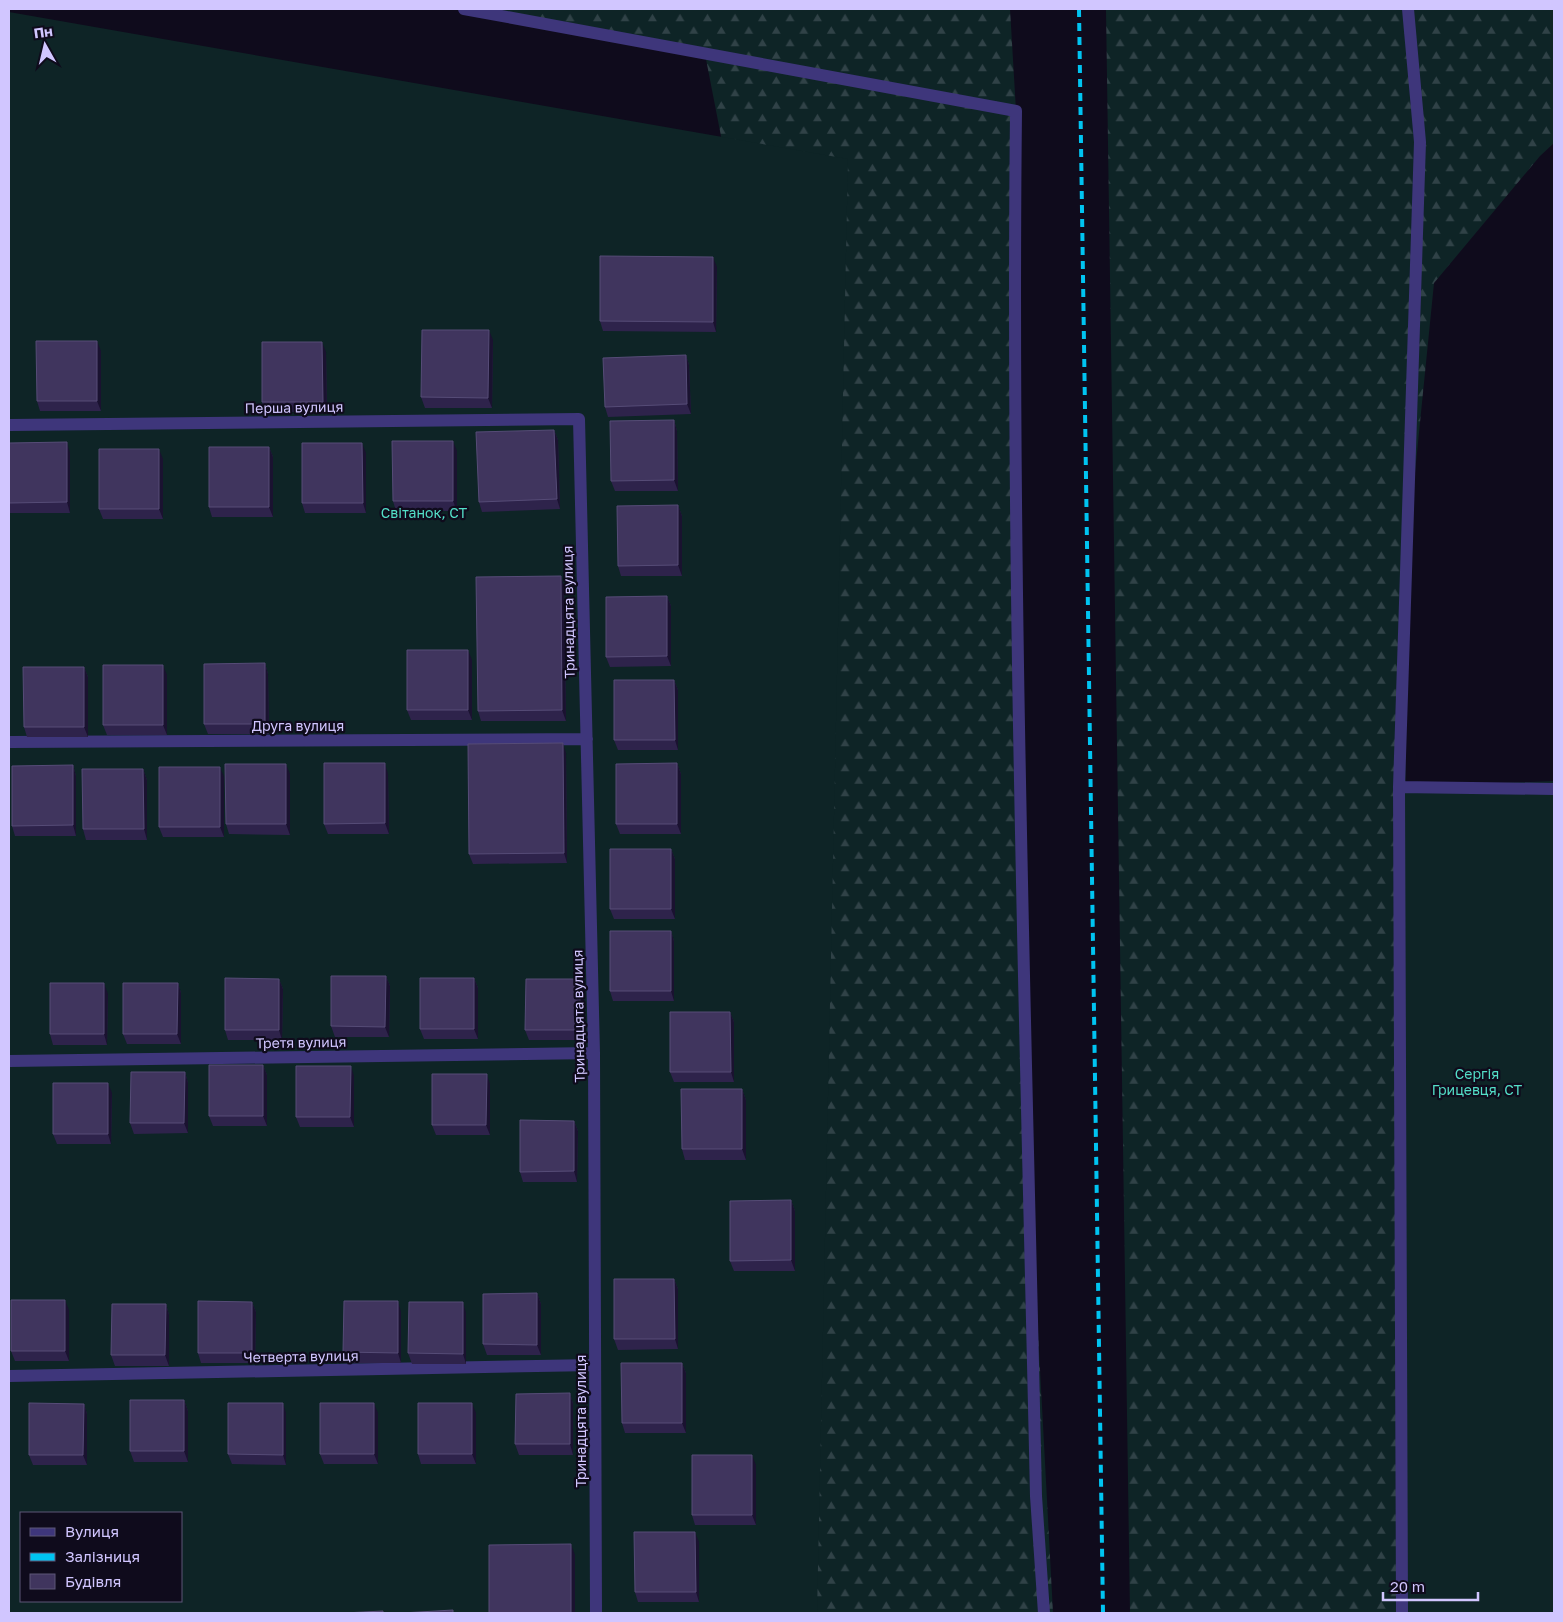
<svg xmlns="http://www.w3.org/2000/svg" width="1563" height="1622" font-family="'Golos Text',sans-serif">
<defs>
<pattern id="forest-firs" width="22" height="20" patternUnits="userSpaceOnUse" patternTransform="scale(1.25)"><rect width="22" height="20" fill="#0e2426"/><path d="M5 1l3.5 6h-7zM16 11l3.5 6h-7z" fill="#304247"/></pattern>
</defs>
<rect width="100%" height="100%" fill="#0f0b1c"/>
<!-- forest -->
<path fill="url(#forest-firs)" d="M464,9H1010L1016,111L1029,1163L1053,1613H744L759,331L705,54Z
M1106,9H1554V143L1540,156L1434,283L1406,562L1404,1613H1130Z"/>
<!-- garden -->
<path fill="#0e2426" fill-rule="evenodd" d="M9,12L848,159L817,1613H9ZM21,1513H181V1601H21Z
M1554,781V1613H1402L1399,787Z"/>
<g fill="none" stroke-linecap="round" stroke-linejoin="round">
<!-- service -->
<path stroke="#3e367b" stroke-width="12" d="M9,425L579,419L594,1053L596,1613
M9,742L587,739
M9,1061L594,1053
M9,1376L594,1365"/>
<!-- minor -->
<path stroke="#3e367b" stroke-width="12" d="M464,9L1016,111C1011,573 1026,1035 1036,1496L1044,1613
M1399,787L1554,789
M1402,1613L1399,787L1420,142L1408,9"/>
<!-- rail -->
<path stroke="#00c4f1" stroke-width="4" stroke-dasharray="8 6" stroke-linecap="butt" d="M1079,9L1103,1613"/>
</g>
<!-- wall -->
<path fill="#2e234b" d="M717,267L716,332L603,331L600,321Z
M493,340L492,408H425L421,397Z
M101,351V411H40L37,401Z
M326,352L327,412H266L262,402Z
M686,355L689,365L691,414L608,417L605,407Z
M674,420L677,431L678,491H615L611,481Z
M554,430L558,440L560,509L482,512L479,502Z
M9,443L70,453V513H10L9,510Z
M269,447L273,457V517H212L209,507Z
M457,451V511H396L393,501Z
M366,453V513H305L302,503Z
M163,459V519H103L99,509Z
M678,505L682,516V576H621L618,566Z
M564,586L566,721H481L478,711Z
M667,596L671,606V666L610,667L606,657Z
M472,660V720H411L407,710Z
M265,663L268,674L269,734H208L204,724Z
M84,667L88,677V737H27L24,727Z
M167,675V735H107L103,725Z
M674,680L678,690V750H618L614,740Z
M566,753L567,863L473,864L469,854Z
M677,763L681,774V834H620L616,824Z
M73,765L76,776V836H15L12,826Z
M143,769L147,780V840H86L83,829Z
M290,774V835L229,834L226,824Z
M388,774L389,834H328L324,824Z
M224,777V837H163L159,827Z
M671,849L675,859V919H614L610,909Z
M671,931L674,941V1001H613L610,991Z
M386,976L390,986L389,1037H335L331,1026Z
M474,978L478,988V1039H424L420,1029Z
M279,979L283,989L282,1040H228L225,1030Z
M580,979L584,989V1040H529L525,1030Z
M178,983L181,993V1044H127L123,1034Z
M108,994L107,1045H53L50,1034Z
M730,1012L734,1022V1082H674L670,1072Z
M263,1065L267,1075V1126H213L209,1116Z
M185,1072L188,1083V1133L134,1134L130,1123Z
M354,1076V1127H300L296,1117Z
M490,1084V1135H436L432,1125Z
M742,1089L746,1100V1160H685L682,1149Z
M112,1093L111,1144H57L53,1134Z
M574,1121L578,1131L577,1182H523L520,1172Z
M791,1200L795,1211V1271H734L730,1261Z
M674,1279L678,1289V1349L618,1350L614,1339Z
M537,1293L541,1304V1355H487L483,1344Z
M252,1302L256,1312L255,1363H201L198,1353Z
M166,1304L169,1315V1366H115L111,1355Z
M69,1310V1361H15L11,1351Z
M401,1312V1363H347L343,1352Z
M466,1313V1364H412L408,1353Z
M682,1363L686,1373V1433H625L622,1423Z
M570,1393L573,1404V1455H519L515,1444Z
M184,1400L188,1411V1462H134L130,1451Z
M84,1404L87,1414V1465H33L29,1455Z
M286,1413V1465L232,1464L228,1454Z
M378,1413V1464H324L320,1454Z
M476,1413V1464H421L418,1454Z
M756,1465V1525H695L692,1515Z
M699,1542V1602H638L635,1592Z"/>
<!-- shaded-wall -->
<path fill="#1a1230" d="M713,257L717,267L716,332L713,322Z
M489,330L493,340L492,408L488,398Z
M97,341L101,351V411L97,401Z
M322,342L326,352L327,412L323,402Z
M686,355L689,365L691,414L687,404Z
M674,420L677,431L678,491L674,480Z
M554,430L558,440L560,509L557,499Z
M453,441L457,451V511L453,501Z
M67,442L70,453V513L67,502Z
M362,443L366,453V513L363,503Z
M269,447L273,457V517L269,507Z
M159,449L163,459V519L159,509Z
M678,505L682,516V576L678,565Z
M561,576L564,586L566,721L562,710Z
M667,596L671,606V666L667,656Z
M468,650L472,660V720L468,710Z
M265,663L268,674L269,734L265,724Z
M163,665L167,675V735L163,725Z
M84,667L88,677V737L84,727Z
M674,680L678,690V750L675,740Z
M563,743L566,753L567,863L564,853Z
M385,763L388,774L389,834L385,823Z
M677,763L681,774V834L677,824Z
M286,764L290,774V835L286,824Z
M73,765L76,776V836L73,825Z
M220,767L224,777V837L220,827Z
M143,769L147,780V840L144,829Z
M671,849L675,859V919L671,909Z
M671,931L674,941V1001L671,991Z
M386,976L390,986L389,1037L385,1027Z
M474,978L478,988V1039L474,1029Z
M279,979L283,989L282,1040L279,1030Z
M580,979L584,989V1040L580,1030Z
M104,983L108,994L107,1045L104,1034Z
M178,983L181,993V1044L177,1034Z
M730,1012L734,1022V1082L731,1072Z
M263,1065L267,1075V1126L263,1116Z
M351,1066L354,1076V1127L350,1117Z
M185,1072L188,1083V1133L184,1123Z
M487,1074L490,1084V1135L486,1125Z
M108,1083L112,1093L111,1144L108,1134Z
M742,1089L746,1100V1160L742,1149Z
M574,1121L578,1131L577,1182L574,1171Z
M791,1200L795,1211V1271L791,1260Z
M674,1279L678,1289V1349L675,1339Z
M537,1293L541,1304V1355L537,1345Z
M65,1300L69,1310V1361L65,1351Z
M398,1301L401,1312V1363L398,1353Z
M252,1302L256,1312L255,1363L252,1353Z
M463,1302L466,1313V1364L463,1354Z
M166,1304L169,1315V1366L165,1355Z
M682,1363L686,1373V1433L682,1423Z
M570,1393L573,1404V1455L570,1444Z
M184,1400L188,1411V1462L184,1451Z
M283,1403L286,1413V1465L283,1455Z
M374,1403L378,1413V1464L374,1454Z
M472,1403L476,1413V1464L472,1454Z
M84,1404L87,1414V1465L83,1455Z
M752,1455L756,1465V1525L752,1515Z
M695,1532L699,1542V1602L696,1592Z
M571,1544L575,1555V1613H571Z"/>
<!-- building -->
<path fill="#40355e" stroke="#564c77" d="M600,256L713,257V322L600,321Z
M422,330H489L488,398L421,397Z
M36,341H97V401H37Z
M262,342H322L323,402H262Z
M686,355L687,404L605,407L603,358Z
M674,420V480L611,481L610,421Z
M554,430L557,499L479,502L476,432Z
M392,441H453V501H393Z
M67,442V502L9,503V443Z
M302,443H362L363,503H302Z
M209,447H269V507H209Z
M99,449H159V509H99Z
M678,505V565L618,566L617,506Z
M561,576L562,710L478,711L476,577Z
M667,596V656L606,657V597Z
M407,650H468V710H407Z
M265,663V724H204V664Z
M103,665H163V725H103Z
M23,667H84V727H24Z
M614,680H674L675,740H614Z
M563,743L564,853L469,854L468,744Z
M324,763H385V823L324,824Z
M677,763V824H616V764Z
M225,764H286V824H226Z
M73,765V825L12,826V766Z
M159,767H220V827H159Z
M82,769H143L144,829H83Z
M610,849H671V909H610Z
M610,931H671V991H610Z
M331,976H386L385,1027L331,1026Z
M225,978L279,979V1030H225Z
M420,978H474V1029H420Z
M526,979H580V1030H525Z
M50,983H104V1034H50Z
M123,983H178L177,1034H123Z
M670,1012H730L731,1072H670Z
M209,1065H263V1116H209Z
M296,1066H351L350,1117H296Z
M131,1072H185L184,1123H130Z
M432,1074H487L486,1125H432Z
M53,1083H108V1134H53Z
M681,1089H742V1149H682Z
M520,1120L574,1121V1171L520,1172Z
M791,1200V1260L730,1261V1201Z
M614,1279H674L675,1339H614Z
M537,1293V1345L483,1344V1294Z
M11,1300H65V1351H11Z
M198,1301L252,1302V1353H198Z
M344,1301H398V1353L343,1352Z
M409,1302H463V1354L408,1353Z
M112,1304H166L165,1355H111Z
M621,1363H682V1423H622Z
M570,1393V1444H515L516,1394Z
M130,1400H184V1451H130Z
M29,1403L84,1404L83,1455H29Z
M228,1403H283V1455L228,1454Z
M320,1403H374V1454H320Z
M418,1403H472V1454H418Z
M692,1455H752V1515H692Z
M634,1532H695L696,1592H635Z
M571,1544V1613H489V1545Z
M453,1610V1613H402Z
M383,1611V1613H344Z"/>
<g text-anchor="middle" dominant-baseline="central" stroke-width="4.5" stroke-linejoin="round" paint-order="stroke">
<!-- street labels -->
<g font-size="14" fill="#d1c6ff" stroke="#0f0b1c">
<text transform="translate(294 407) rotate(-1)">Перша вулиця</text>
<text transform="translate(568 612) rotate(-91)">Тринадцята вулиця</text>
<text x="298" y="725">Друга вулиця</text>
<text transform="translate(578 1016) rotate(-91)">Тринадцята вулиця</text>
<text transform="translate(301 1042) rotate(-1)">Третя вулиця</text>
<text transform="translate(301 1356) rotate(-1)">Четверта вулиця</text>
<text transform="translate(580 1421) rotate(-90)">Тринадцята вулиця</text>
</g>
<!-- park labels -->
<g font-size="14" fill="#53dec7" stroke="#0f0b1c">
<text x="424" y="512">Світанок, СТ</text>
<text x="1477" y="1073">Сергія<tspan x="1477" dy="16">Грицевця, СТ</tspan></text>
</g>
</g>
<!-- border -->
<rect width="1563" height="1622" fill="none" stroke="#d1c6ff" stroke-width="20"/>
<!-- legend -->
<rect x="20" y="1512" width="162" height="90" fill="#0f0b1c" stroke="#5d5677"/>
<rect x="30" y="1528" width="25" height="8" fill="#3e367b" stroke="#5d5677"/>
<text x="65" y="1537" font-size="15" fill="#d1c6ff">Вулиця</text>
<rect x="30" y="1553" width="25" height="8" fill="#00c4f1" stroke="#5d5677"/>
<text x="65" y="1562" font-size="15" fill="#d1c6ff">Залізниця</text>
<rect x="30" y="1574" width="25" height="15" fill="#40355e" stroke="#5d5677"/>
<text x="65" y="1587" font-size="15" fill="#d1c6ff">Будівля</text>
<!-- north arrow -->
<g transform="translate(45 45) rotate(352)" stroke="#0f0b1c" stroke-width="4" paint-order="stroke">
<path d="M0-4L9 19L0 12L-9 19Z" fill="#d1c6ff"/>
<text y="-8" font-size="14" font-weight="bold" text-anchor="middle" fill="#d1c6ff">Пн</text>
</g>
<!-- scale -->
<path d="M1383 1592v8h95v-8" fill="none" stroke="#d1c6ff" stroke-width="2.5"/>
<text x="1390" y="1592" font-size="15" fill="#d1c6ff" stroke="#0f0b1c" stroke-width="4" paint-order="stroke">20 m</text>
</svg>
